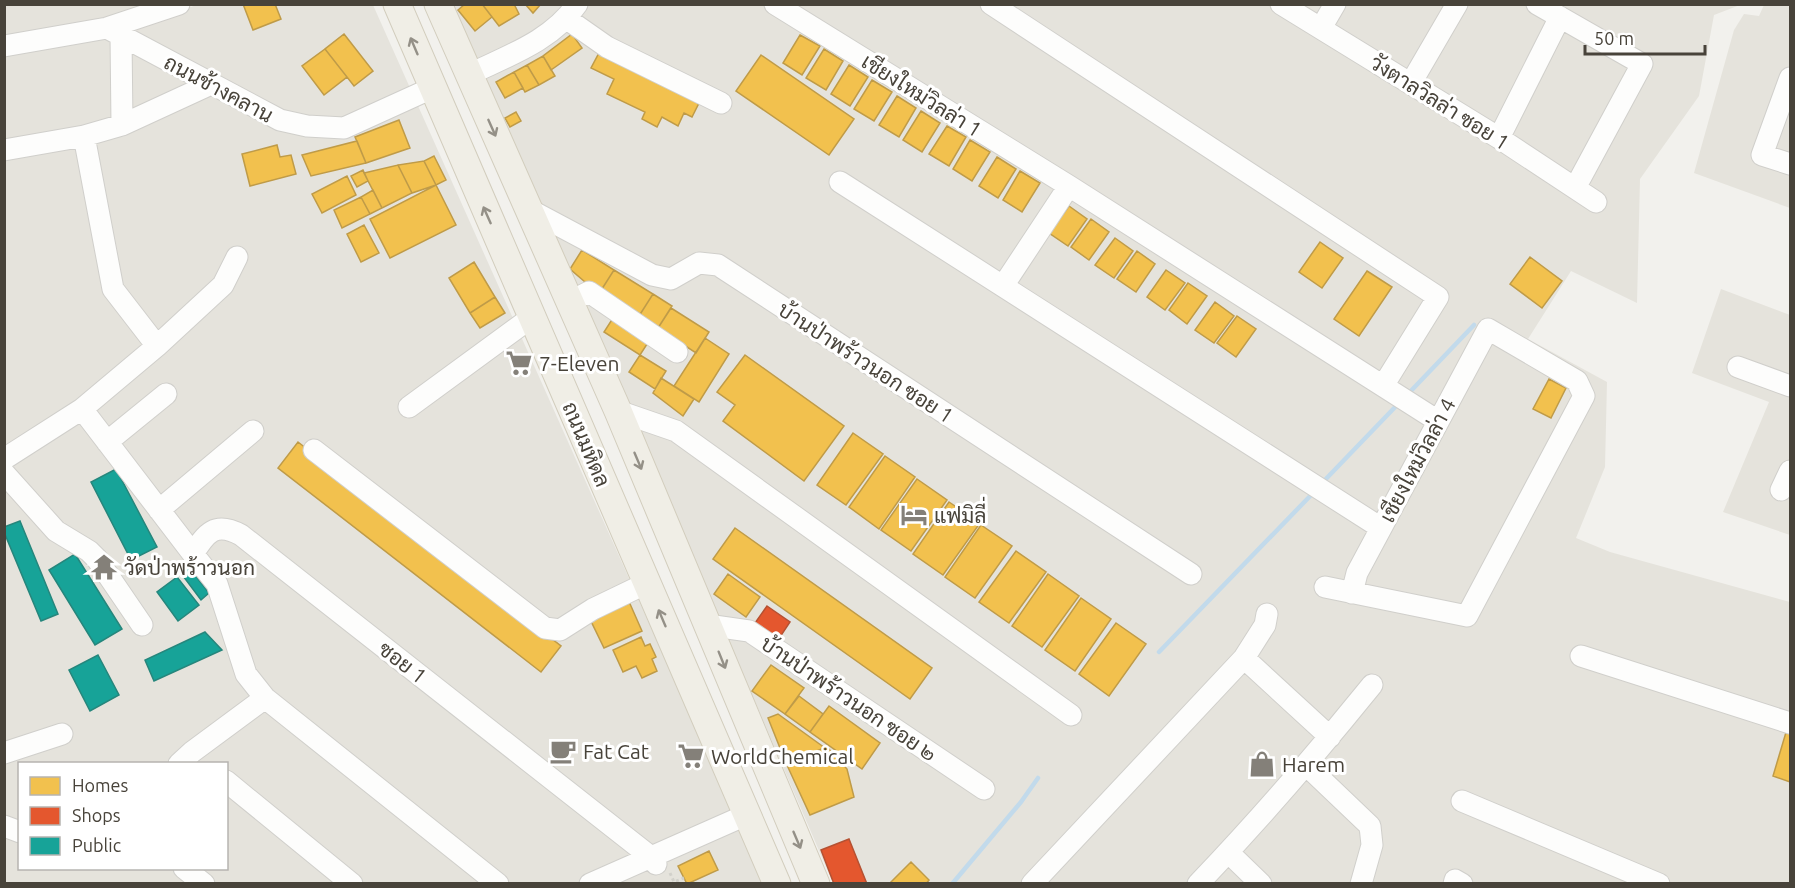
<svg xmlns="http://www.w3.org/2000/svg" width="1795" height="888" font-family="Ubuntu,Sarabun,sans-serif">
<rect width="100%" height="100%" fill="#f2f1ed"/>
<!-- residential -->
<path fill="#e5e3dc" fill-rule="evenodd" d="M187,4L188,8L199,4L373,5L765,883L5,884V5ZM20,764H226V868H20Z
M452,5H1740L1714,15L1699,96L1640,179L1637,303L1571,271L1528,339L1607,382L1605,467L1576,538L1610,552L1790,602V883H833L639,432Z
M1764,5H1790V208L1694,173L1734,30L1744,14L1759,16Z
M1721,289L1790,315V535L1723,512L1769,402L1692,373Z"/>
<!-- homes -->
<path fill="#f2c14e" stroke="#bf9b48" stroke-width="1.5" d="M243,4H275L281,19L253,30Z
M465,4H482L492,17L475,31L458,10Z
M482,4H514L519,14L499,26Z
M525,4H541L533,13Z
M344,34L373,71L354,86L325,49Z
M572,34L582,48L551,70L543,56Z
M800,35L820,46L802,75L783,63Z
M325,49L347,77L324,95L302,66Z
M824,49L843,61L826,90L806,78Z
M600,51L700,101L692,117L684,113L678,126L662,117L657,127L642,119L645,112L607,94L614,79L591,68Z
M761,55L854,119L829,155L736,91Z
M543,56L555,76L539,85L527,65Z
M527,65L539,85L525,92L514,72Z
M849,65L868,77L850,106L831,94Z
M514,72L523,88L505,98L496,82Z
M872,80L892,92L874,121L854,109Z
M897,96L916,108L899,137L879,125Z
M921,111L940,123L922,152L903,140Z
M516,112L521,121L510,127L505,118Z
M399,120L410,148L366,163L355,137Z
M947,126L966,137L949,166L929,154Z
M970,140L990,152L972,181L953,169Z
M357,141L366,163L311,176L302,155Z
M277,145L280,157L291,155L296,174L250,186L242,154Z
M434,156L446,180L436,185L424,161Z
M997,157L1016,169L998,198L979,186Z
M424,161L436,185L412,193L398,165Z
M398,165L412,193L382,208L364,173Z
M363,170L368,181L357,187L351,176Z
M1020,171L1040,183L1022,212L1003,200Z
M347,176L356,195L322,213L312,194Z
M436,185L456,225L390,258L370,219Z
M373,190L382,208L370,214L361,197Z
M361,197L370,214L342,228L334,210Z
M1069,206L1087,219L1068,246L1049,233Z
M1091,219L1109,232L1089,260L1071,247Z
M364,225L379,253L361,262L347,234Z
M1115,238L1133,251L1114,278L1095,265Z
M1320,242L1343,258L1322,288L1299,272Z
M582,250L614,270L600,292L585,282L570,269Z
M1137,251L1155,264L1136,292L1117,279Z
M1530,257L1562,281L1542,308L1510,284Z
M474,262L495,297L470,313L449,278Z
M614,270L653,294L639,316L600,292Z
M1166,270L1185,283L1165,310L1147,297Z
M1367,271L1392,287L1359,336L1334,319Z
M1188,283L1207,296L1187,324L1169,310Z
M653,294L672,306L658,328L639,316Z
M495,297L505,313L480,328L470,313Z
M1215,302L1234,316L1214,343L1195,330Z
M671,308L709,332L696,353L658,328Z
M1237,316L1256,329L1236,357L1217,343Z
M613,318L649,341L640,355L604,332Z
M705,338L729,354L699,402L674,386Z
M640,355L666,371L655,389L629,372Z
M745,355L844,426L804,481L723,421L735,405L717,392Z
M661,378L694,399L683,416L653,393Z
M1549,379L1566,388L1551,418L1533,409Z
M853,433L883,454L846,505L817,485Z
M298,442L561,646L541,672L278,468Z
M885,456L915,477L879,529L849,507Z
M917,479L947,500L911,551L881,530Z
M949,502L980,523L943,575L913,554Z
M981,525L1012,546L975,598L945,577Z
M735,528L932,668L910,699L713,559Z
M1016,551L1046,572L1009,623L979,602Z
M728,574L760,597L746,617L714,594Z
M1048,574L1079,596L1042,647L1012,626Z
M627,597L642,631L604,648L588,615Z
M1081,598L1111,619L1075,671L1045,650Z
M1116,623L1146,644L1109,696L1079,674Z
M641,637L645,646L650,644L656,657L652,659L657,671L642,678L636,666L623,672L613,650Z
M771,665L804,688L785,714L752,691Z
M799,696L823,714L810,732L785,714Z
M829,706L880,743L862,769L810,732Z
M778,714L825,748L786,763L768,718Z
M1787,729L1790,730V782L1773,776Z
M827,747L847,769L854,797L810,815L786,763Z
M709,851L718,870L687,884L678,866Z
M911,862L929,880L926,884H889Z"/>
<!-- shops -->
<path fill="#e4572e" stroke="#b55132" stroke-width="1.5" d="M767,606L790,622L778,640L755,623Z
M849,839L867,884H834L821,850Z"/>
<!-- public -->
<path fill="#17a398" stroke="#26867c" stroke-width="1.5" d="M116,469L157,547L131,560L91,482Z
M20,521L58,614L41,621L4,532V527Z
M75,554L122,629L95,645L49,570Z
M188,566L209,593L201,600L180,572Z
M177,577L199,605L178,621L157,592Z
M205,632L222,650L154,681L145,660Z
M98,655L119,695L90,711L69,670Z"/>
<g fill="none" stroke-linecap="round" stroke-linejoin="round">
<!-- stream -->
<path stroke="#c2daeb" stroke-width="4.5" d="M1407,395L1474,325
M1322,483L1399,403
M1159,652L1314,492
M952,884L1021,802L1038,778"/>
<!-- minor casing -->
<g stroke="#d0cfcb" stroke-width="23">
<path id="minor" d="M775,4L1069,186L1438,421
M991,4L1438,297L1383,386
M1281,4L1499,138L1596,202
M1537,4L1642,64L1575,188
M567,19L607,47L721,103
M107,28L280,120L307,126L344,128L432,88
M1321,28L1335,4
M121,36L122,125
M4,46L107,28L179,4
M468,75C507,56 552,41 577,4
M1790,78L1762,155L1790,164
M1411,83L1457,4
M84,136L113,289L157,346
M1499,138L1560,17
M4,150L84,136L122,125L211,84
M840,182L1381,528
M528,209L652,275L671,279L699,263L718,265L1191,574
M1003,286L1069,186
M569,302L589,292L677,352
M1738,367L1790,386
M409,407L532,317
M82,409L193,554L217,584L246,674L265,698L498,884
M618,411L676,431L1071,715
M107,442L166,394
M314,450L545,628L560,630L593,609L647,583
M4,459L82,409L157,346L223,285L237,257
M4,473L56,531L89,551L97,559L142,625
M1781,490L1790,471
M159,510L253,431
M193,554C206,533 215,521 241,535L651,857L656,864
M1325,587L1467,616L1584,396L1577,381L1488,329L1357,573L1352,593
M707,625L749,631L984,789
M1581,656L1790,723
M1244,658L1330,737
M4,753L62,734
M179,764L192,752L265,698
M1306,765L1370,826L1372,845L1361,884
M226,781L352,884
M1462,801L1659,884
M4,826L20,832
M1228,852L1261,884
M184,868L204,884
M590,884L746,815
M1032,884L1244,658L1265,625L1267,614
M1198,884C1259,820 1317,753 1372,685
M1454,884L1455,880L1462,884"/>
</g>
<!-- major casing -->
<g stroke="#d2cdbd" stroke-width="29">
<path id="major" d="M397,4L777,884
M438,4L618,411L816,884"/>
</g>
<!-- path -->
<path stroke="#d2d1cb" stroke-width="3" stroke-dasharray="3 3" stroke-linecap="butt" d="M670,873L674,882L684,878"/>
<!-- minor -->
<use href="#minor" stroke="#fdfdfc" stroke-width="21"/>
<!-- major -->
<use href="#major" stroke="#f0eee6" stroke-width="27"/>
</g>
<!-- one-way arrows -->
<defs><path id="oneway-shaft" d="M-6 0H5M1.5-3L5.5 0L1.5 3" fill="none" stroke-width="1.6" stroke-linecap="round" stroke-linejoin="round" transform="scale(1.5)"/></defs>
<g stroke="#949087">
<use href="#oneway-shaft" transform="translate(414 46) rotate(-113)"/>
<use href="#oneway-shaft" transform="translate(492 128) rotate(66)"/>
<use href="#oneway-shaft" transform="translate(487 215) rotate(-114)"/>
<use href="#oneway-shaft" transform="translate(638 461) rotate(67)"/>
<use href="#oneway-shaft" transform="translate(662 618) rotate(-113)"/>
<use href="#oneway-shaft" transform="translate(722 660) rotate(68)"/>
<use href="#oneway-shaft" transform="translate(797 840) rotate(67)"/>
</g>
<!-- icons -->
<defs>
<g id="supermarket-bare" transform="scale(2.07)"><path d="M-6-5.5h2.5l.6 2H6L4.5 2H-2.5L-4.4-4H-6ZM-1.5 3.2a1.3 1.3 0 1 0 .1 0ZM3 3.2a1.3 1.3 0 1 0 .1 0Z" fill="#848079" stroke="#fff" stroke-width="2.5" paint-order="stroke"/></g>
<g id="hotel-bare" transform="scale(2.07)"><path d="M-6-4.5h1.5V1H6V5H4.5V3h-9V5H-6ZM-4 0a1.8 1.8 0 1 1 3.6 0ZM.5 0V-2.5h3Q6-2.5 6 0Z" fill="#848079" stroke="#fff" stroke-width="2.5" paint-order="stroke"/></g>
<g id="temple-bare" transform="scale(2.07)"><path d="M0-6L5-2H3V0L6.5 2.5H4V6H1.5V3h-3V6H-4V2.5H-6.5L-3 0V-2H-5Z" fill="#848079" stroke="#fff" stroke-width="2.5" paint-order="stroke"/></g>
<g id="cafe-bare" transform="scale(2.07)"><path d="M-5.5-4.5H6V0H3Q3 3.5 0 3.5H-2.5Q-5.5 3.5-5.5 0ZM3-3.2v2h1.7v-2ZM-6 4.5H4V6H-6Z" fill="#848079" stroke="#fff" stroke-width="2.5" paint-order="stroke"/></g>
<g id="shop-bare" transform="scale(2.07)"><path d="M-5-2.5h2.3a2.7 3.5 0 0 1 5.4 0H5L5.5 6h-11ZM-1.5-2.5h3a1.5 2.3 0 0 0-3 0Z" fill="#848079" stroke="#fff" stroke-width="2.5" paint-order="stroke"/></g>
</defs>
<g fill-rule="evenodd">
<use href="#supermarket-bare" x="519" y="363"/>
<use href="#hotel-bare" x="914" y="515"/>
<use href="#temple-bare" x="104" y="567"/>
<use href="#cafe-bare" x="563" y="751"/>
<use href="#supermarket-bare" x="691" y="756"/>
<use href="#shop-bare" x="1262" y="764"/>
</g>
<g text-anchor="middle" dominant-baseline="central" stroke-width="6" stroke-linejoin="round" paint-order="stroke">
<!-- street labels -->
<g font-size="21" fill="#48433a" stroke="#fff">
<text transform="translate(219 88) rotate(28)">ถนนช้างคลาน</text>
<text transform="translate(922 95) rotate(32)">เชียงใหม่วิลล่า 1</text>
<text transform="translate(1440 102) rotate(32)">วังตาลวิลล่า ซอย 1</text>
<text transform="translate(866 362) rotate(33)">บ้านป่าพร้าวนอก ซอย 1</text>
<text transform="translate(587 444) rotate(67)">ถนนมหิดล</text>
<text transform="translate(1417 460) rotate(-62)">เชียงใหม่วิลล่า 4</text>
<text transform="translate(403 662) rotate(38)">ซอย 1</text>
<text transform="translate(849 698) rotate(34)">บ้านป่าพร้าวนอก ซอย ๒</text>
</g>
<!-- poi labels -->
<g font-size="21" fill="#48433a" stroke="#fff" text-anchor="start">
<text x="539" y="363">7-Eleven</text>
<text x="934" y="515">แฟมิลี่</text>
<text x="124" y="567">วัดป่าพร้าวนอก</text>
<text x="583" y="751">Fat Cat</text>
<text x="711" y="756">WorldChemical</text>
<text x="1282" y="764">Harem</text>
</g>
</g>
<!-- border -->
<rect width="1795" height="888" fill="none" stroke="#48433a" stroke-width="12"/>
<!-- legend -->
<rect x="18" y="762" width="210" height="108" fill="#ffffff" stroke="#b6b4b0" stroke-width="1.5"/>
<rect x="30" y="777" width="30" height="18" fill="#f2c14e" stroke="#b6b4b0" stroke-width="1.5"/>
<text x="72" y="792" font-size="18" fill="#48433a">Homes</text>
<rect x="30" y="807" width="30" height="18" fill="#e4572e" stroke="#b6b4b0" stroke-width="1.5"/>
<text x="72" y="822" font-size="18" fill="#48433a">Shops</text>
<rect x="30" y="837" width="30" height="18" fill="#17a398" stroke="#b6b4b0" stroke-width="1.5"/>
<text x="72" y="852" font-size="18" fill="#48433a">Public</text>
<!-- scale -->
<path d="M1585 45v9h120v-9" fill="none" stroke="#48433a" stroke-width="3"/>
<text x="1594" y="45" font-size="18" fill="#48433a" stroke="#ffffff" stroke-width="4.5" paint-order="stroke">50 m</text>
</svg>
